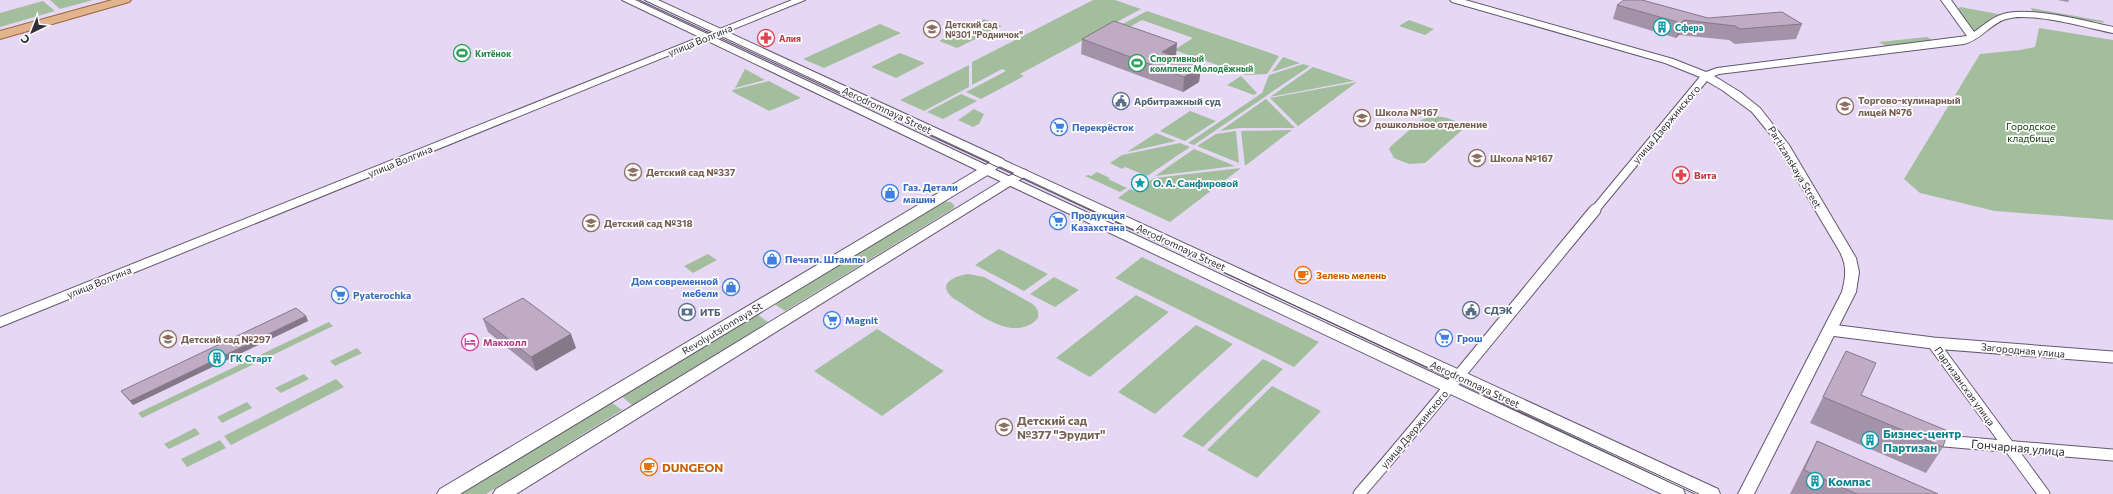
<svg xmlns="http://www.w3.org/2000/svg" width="2113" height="494" font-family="Commissioner,sans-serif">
<rect width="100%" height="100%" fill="#e6d8f4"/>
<!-- green -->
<path fill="#a3be9d" d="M50,0H93L60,9Z
M1093,0H1115L1141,9L1020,74L1024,76L981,99L966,92L1006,71L1002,69L972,85V62Z
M43,1L55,11L0,27V13Z
M1960,7L1998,14L1974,34L1958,9Z
M2031,8L2103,21L2104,23L2032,11Z
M1147,11L1279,56L1267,74L1246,75L1174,50L1193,38L1142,20L1122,31L1115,28Z
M984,19L1002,26L957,48L939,41Z
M1409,20L1434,29L1425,35L1399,26Z
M880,24L901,33L824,68L803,59Z
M2039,28L2113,40V220L1995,211L1920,193L1904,179L1980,54L2020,50L2035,47Z
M1927,37L1938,43L1889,48L1879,42Z
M900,53L925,63L896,78L871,67Z
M1283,57L1300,63L1272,72Z
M1303,64L1310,66L1194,145L1188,143L1262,93L1269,75Z
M969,65V87L924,111L900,100Z
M1313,67L1354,81L1270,97Z
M745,69L765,80L735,88Z
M1241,76L1257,93L1254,95L1227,85Z
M769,81L801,98L769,111L733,92L732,90Z
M1357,82L1298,126L1270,98Z
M961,94L977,101L943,119L927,112Z
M1266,99L1295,128H1239L1220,131Z
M974,109L984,114L979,124L973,127L958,120Z
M1190,111L1216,121L1185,141L1160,131Z
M1433,116C1444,117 1458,118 1462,130L1425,163L1409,164L1401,161L1394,158L1389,149L1391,146L1421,120Z
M1292,130L1245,166L1241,131Z
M1236,131L1239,163L1197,146L1216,134Z
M1156,133L1176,141L1127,152Z
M1180,143L1190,147L1147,176L1125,167L1122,169L1110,163L1122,155Z
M1194,149L1235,166L1155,176Z
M1241,168L1170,222L1118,198L1130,189L1135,191L1154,178Z
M1097,172L1110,178L1108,179L1127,188L1120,192L1085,176L1088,175L1091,176Z
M940,201L951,202L954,205V208L785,311L771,302Z
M999,249L1048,274L1024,291L975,265Z
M708,254L717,260L693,273L684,266Z
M1142,257L1319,342L1294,367L1115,278Z
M968,274L984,277L1031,303C1037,307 1039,310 1038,318C1014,345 975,311 953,298C936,284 954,276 968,274Z
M1054,277L1079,290L1055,307L1030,294Z
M1136,295L1169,312L1090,377L1056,358Z
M754,312L768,322L632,405L618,393Z
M329,322L333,326L142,418L138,413Z
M1196,325L1233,344L1155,414L1118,392Z
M877,329L944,371L882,416L814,371Z
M357,348L362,353L335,366L330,361Z
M1263,359L1283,369L1203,447L1182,436Z
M304,374L309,379L281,393L275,388Z
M336,379L344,387L231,445L224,436Z
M1272,386L1321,411L1257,478L1207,450Z
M608,400L622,410L486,494H451Z
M247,402L252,408L222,423L217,417Z
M195,428L200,434L169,449L164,444Z
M220,440L226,448L187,467L181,459Z"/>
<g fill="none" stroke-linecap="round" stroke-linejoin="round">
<!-- minor-far1 casing -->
<g stroke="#64586f" stroke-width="10">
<path id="minor-far1" d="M1594,211L1705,77"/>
</g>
<!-- minor casing -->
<g stroke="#64586f" stroke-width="13">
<path id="minor" d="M1831,330L1933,343L2113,357
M1933,343L2044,494
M1932,440L2113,455
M1359,494C1440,401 1516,305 1595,210"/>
</g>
<!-- tertiary casing -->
<g stroke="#64586f" stroke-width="2">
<path id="tertiary" d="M792,0H805L0,327V317Z
M1450,0H1465L1673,59L1706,72L1717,68L1967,36L1941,0H1951L1974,32C1983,26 1992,17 2003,14C2030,6 2085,21 2113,27V33C2087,28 2030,11 2006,19C1990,24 1981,40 1964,44L1719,74L1714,76L1740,92L1760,108L1789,145L1856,258L1859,272L1856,292L1754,494H1738L1842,292C1846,276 1847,266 1840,252L1770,134L1752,112L1722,90L1700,77L1665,63L1452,2Z
M999,158L1718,489L1720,494H1696L995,164L993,162Z
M987,166L1683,489L1685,494H1662L983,173L981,170L983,167Z"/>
</g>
<!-- secondary casing -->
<g stroke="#64586f" stroke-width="2">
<path id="secondary" d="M622,0H635L986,165L990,162L645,0H658L1003,159L1005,162L991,173L460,494H437L440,489L977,170Z
M1021,169L1026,170L1027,173L1026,176L516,494H493L496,489Z"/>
</g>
<!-- primary casing -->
<g stroke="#97643e" stroke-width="2">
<path id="primary" d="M112,0H131L129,2L0,39V31Z"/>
</g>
<!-- minor-far1 -->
<use href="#minor-far1" stroke="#fff" stroke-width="8"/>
<!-- minor -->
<use href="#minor" stroke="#fff" stroke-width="11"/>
<!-- tertiary -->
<use href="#tertiary" fill="#fff" fill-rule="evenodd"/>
<!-- secondary -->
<use href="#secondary" fill="#fff" fill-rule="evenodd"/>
<!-- primary -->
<use href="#primary" fill="#e1b48e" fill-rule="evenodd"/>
<!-- tram -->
<path stroke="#544c5b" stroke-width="1" d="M639,0L1699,494"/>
</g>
<!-- wall -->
<path fill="#a493a8" d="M2057,0H2069L2068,2Z
M1617,5L1708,18L1802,24L1796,39L1735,44L1729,40L1679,35L1676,38L1613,19Z
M1082,39L1176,58L1201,67L1199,82L1183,92L1081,54Z
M306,316L308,321L133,405L124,395L121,391Z
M483,319L576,348L536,371L488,332Z
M1846,351L1861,395L1943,447L1926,473L1810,423Z
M1817,441L1938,494H1790L1803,468Z"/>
<!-- shaded-wall -->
<path fill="#867888" d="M1684,20L1679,35L1676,38L1681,23Z
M1177,43L1176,58L1162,52Z
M1201,67L1199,82L1183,92L1184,77Z
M306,316L308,321L133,405L130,401Z
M571,334L576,348L536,371L531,357Z"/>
<!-- building -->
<path fill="#bfabc3" stroke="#867888" d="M1624,0H1642L1708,18L1782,12L1802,24L1740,29L1735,26L1684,20L1681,23L1617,5Z
M1114,21L1177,43L1162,52L1201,67L1184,77L1082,39Z
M523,298L571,334L531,357L483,319Z
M296,308L306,316L130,401L121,391Z
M1846,351L1876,363L1861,395L1948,431L1943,447L1823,397Z
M1817,441L1938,494H1857L1804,470Z"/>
<!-- icons -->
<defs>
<g id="building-ring" transform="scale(0.9)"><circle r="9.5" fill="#fff" stroke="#0f9aa8" stroke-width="1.5"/><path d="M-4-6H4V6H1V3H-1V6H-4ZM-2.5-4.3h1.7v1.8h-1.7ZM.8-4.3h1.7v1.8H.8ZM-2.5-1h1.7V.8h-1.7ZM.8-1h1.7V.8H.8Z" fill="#0f9aa8"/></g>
<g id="school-ring" transform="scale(0.9)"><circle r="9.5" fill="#fff" stroke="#8d6e63" stroke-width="1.5"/><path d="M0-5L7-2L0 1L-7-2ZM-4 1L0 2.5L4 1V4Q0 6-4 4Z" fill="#8d6e63"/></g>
<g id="pharmacy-ring" transform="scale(0.9)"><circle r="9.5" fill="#fff" stroke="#e0444e" stroke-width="1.5"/><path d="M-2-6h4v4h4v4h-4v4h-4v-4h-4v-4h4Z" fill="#e0444e"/></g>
<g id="stadium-ring" transform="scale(0.9)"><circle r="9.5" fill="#fff" stroke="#2e9e5b" stroke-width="1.5"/><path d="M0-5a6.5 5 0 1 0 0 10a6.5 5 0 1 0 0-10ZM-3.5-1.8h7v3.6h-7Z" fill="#2e9e5b"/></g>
<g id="civic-ring" transform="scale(0.9)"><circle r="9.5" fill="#fff" stroke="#5c6f8a" stroke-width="1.5"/><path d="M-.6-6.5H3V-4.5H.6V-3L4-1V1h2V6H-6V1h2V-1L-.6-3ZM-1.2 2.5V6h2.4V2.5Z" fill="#5c6f8a"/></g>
<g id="supermarket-ring" transform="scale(0.9)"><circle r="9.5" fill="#fff" stroke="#3f7fe0" stroke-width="1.5"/><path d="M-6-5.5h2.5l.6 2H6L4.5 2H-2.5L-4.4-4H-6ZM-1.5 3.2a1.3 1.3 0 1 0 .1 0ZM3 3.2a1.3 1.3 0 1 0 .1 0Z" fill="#3f7fe0"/></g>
<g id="sight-ring" transform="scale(0.9)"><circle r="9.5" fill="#fff" stroke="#0f9aa8" stroke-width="1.5"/><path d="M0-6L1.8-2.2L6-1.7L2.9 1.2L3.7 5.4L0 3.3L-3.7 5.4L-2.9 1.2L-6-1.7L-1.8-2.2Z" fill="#0f9aa8"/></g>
<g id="shop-ring" transform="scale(0.9)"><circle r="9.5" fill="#fff" stroke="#3f7fe0" stroke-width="1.5"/><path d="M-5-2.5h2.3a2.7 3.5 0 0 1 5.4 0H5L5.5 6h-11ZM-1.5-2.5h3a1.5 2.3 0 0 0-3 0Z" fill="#3f7fe0"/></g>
<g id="cafe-ring" transform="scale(0.9)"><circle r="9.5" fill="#fff" stroke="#e8710a" stroke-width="1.5"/><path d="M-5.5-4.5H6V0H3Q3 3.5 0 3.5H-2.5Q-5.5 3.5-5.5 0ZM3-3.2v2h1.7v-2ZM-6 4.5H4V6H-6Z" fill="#e8710a"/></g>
<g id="bank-ring" transform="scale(0.9)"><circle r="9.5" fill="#fff" stroke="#5c6f8a" stroke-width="1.5"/><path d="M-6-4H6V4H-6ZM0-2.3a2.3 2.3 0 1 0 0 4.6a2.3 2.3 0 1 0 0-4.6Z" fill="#5c6f8a"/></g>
<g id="hotel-ring" transform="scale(0.9)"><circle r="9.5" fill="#fff" stroke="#d1479c" stroke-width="1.5"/><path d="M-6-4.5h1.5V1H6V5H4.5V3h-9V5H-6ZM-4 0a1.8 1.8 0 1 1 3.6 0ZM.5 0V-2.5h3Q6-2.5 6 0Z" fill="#d1479c"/></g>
</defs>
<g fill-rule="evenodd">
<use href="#building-ring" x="1662" y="27"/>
<use href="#school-ring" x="932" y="29"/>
<use href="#pharmacy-ring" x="766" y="38"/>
<use href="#stadium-ring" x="462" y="53"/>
<use href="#stadium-ring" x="1137" y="63"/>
<use href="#civic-ring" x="1121" y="101"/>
<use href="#school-ring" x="1845" y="106"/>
<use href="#school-ring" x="1362" y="118"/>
<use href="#supermarket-ring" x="1059" y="127"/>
<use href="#school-ring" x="1477" y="158"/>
<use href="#school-ring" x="633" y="172"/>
<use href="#pharmacy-ring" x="1681" y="175"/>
<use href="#sight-ring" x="1140" y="183"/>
<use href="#shop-ring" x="890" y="193"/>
<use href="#supermarket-ring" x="1058" y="221"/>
<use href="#school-ring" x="591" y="223"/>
<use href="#shop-ring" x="772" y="259"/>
<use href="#cafe-ring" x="1303" y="275"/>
<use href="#shop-ring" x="731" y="287"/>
<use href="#supermarket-ring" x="340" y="295"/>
<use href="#civic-ring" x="1471" y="310"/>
<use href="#bank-ring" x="687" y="312"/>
<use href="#supermarket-ring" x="832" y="320"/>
<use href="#supermarket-ring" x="1444" y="338"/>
<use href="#school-ring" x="168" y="339"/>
<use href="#hotel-ring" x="470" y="342"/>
<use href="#building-ring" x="217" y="358"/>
<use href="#school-ring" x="1004" y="427"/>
<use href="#building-ring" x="1870" y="440"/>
<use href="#cafe-ring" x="649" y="467"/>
<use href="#building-ring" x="1815" y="481"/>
</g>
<g text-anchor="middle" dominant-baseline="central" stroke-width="3.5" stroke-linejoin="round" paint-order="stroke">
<!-- far-education labels -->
<g font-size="9" font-weight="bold" fill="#785e54" stroke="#fff" text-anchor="start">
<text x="945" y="24">Детский сад<tspan x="945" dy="10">№301 "Родничок"</tspan></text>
</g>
<!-- far-culture labels -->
<g font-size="9" font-weight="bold" fill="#0d838f" stroke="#fff" text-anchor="start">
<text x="1675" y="27">Сфера</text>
</g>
<!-- far-health labels -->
<g font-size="9" font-weight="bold" fill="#be3a42" stroke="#fff" text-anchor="start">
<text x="779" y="38">Алия</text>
</g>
<!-- far-leisure labels -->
<g font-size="9" font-weight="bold" fill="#27864d" stroke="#fff" text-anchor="start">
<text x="475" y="53">Китёнок</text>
<text x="1150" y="58">Спортивный<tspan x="1150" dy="10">комплекс Молодёжный</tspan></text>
</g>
<!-- street labels -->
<g font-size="10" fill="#322c37" stroke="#fff">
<text transform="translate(700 40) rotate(-22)">улица Волгина</text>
<text transform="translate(887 110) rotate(25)">Aerodromnaya Street</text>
<text transform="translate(1666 124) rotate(-50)">улица Дзержинского</text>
<text transform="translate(400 161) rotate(-22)">улица Волгина</text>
<text transform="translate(1795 167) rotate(59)">Partizanskaya Street</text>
<text transform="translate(1181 247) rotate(25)">Aerodromnaya Street</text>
<text transform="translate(99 282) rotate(-22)">улица Волгина</text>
<text transform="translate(722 328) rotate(-31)">Revolyutsionnaya St</text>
<text transform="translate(2023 350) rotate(5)">Загородная улица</text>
<text transform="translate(1475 384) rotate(25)">Aerodromnaya Street</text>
<text transform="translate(1965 386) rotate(54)">Партизанская улица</text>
<text transform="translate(1414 429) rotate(-50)">улица Дзержинского</text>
</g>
<!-- education labels -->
<g font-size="10" font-weight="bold" fill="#785e54" stroke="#fff" text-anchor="start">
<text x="1858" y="100">Торгово-кулинарный<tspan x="1858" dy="12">лицей №76</tspan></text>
<text x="1375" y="112">Школа №167<tspan x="1375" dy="12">дошкольное отделение</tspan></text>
<text x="1490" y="158">Школа №167</text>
<text x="646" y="172">Детский сад №337</text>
<text x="604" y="223">Детский сад №318</text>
<text x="181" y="339">Детский сад №297</text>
</g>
<!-- service labels -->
<g font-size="10" font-weight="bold" fill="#4e5e75" stroke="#fff" text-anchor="start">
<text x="1134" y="101">Арбитражный суд</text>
<text x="1484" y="310">СДЭК</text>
<text x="700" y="312">ИТБ</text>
</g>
<!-- park labels -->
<g font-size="10" fill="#083400" stroke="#fff">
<text x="2031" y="126">Городское<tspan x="2031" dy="12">кладбище</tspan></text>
</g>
<!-- shop labels -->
<g font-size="10" font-weight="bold" fill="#366cbe" stroke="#fff" text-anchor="start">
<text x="1072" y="127">Перекрёсток</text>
<text x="903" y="187">Газ. Детали<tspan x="903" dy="12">машин</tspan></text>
<text x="1071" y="215">Продукция<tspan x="1071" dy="12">Казахстана</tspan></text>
<text x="785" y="259">Печати. Штампы</text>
<text x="718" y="281" text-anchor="end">Дом современной<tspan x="718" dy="12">мебели</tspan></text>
<text x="353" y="295">Pyaterochka</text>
<text x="845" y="320">Magnit</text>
<text x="1457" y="338">Грош</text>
</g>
<!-- health labels -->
<g font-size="10" font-weight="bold" fill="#be3a42" stroke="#fff" text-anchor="start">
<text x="1694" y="175">Вита</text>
</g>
<!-- culture labels -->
<g font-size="10" font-weight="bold" fill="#0d838f" stroke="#fff" text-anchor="start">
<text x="1153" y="183">О. А. Санфировой</text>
<text x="230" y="358">ГК Старт</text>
</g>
<!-- food labels -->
<g font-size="10" font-weight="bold" fill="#c56008" stroke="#fff" text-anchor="start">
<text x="1316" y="275">Зелень мелень</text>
</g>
<!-- hotel labels -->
<g font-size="10" font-weight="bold" fill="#b23c85" stroke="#fff" text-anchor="start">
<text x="483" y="342">Макхолл</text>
</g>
<!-- near-education labels -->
<g font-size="12" font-weight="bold" fill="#785e54" stroke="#fff" text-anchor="start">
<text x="1017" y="420">Детский сад<tspan x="1017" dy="14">№377 "Эрудит"</tspan></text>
</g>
<!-- near-culture labels -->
<g font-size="12" font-weight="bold" fill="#0d838f" stroke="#fff" text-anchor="start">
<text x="1883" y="433">Бизнес-центр<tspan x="1883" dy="14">Партизан</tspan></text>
<text x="1828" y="481">Компас</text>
</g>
<!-- near-street labels -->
<g font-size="12" fill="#322c37" stroke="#fff">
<text transform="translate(2018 447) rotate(5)">Гончарная улица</text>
</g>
<!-- near-food labels -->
<g font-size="12" font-weight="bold" fill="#c56008" stroke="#fff" text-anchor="start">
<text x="662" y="467">DUNGEON</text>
</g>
</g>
<!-- north arrow -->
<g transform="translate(32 32) rotate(223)" stroke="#ffffff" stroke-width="3" paint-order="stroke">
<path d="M0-3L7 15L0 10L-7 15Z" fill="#322c37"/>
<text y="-6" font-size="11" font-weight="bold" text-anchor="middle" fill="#322c37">С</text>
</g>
</svg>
